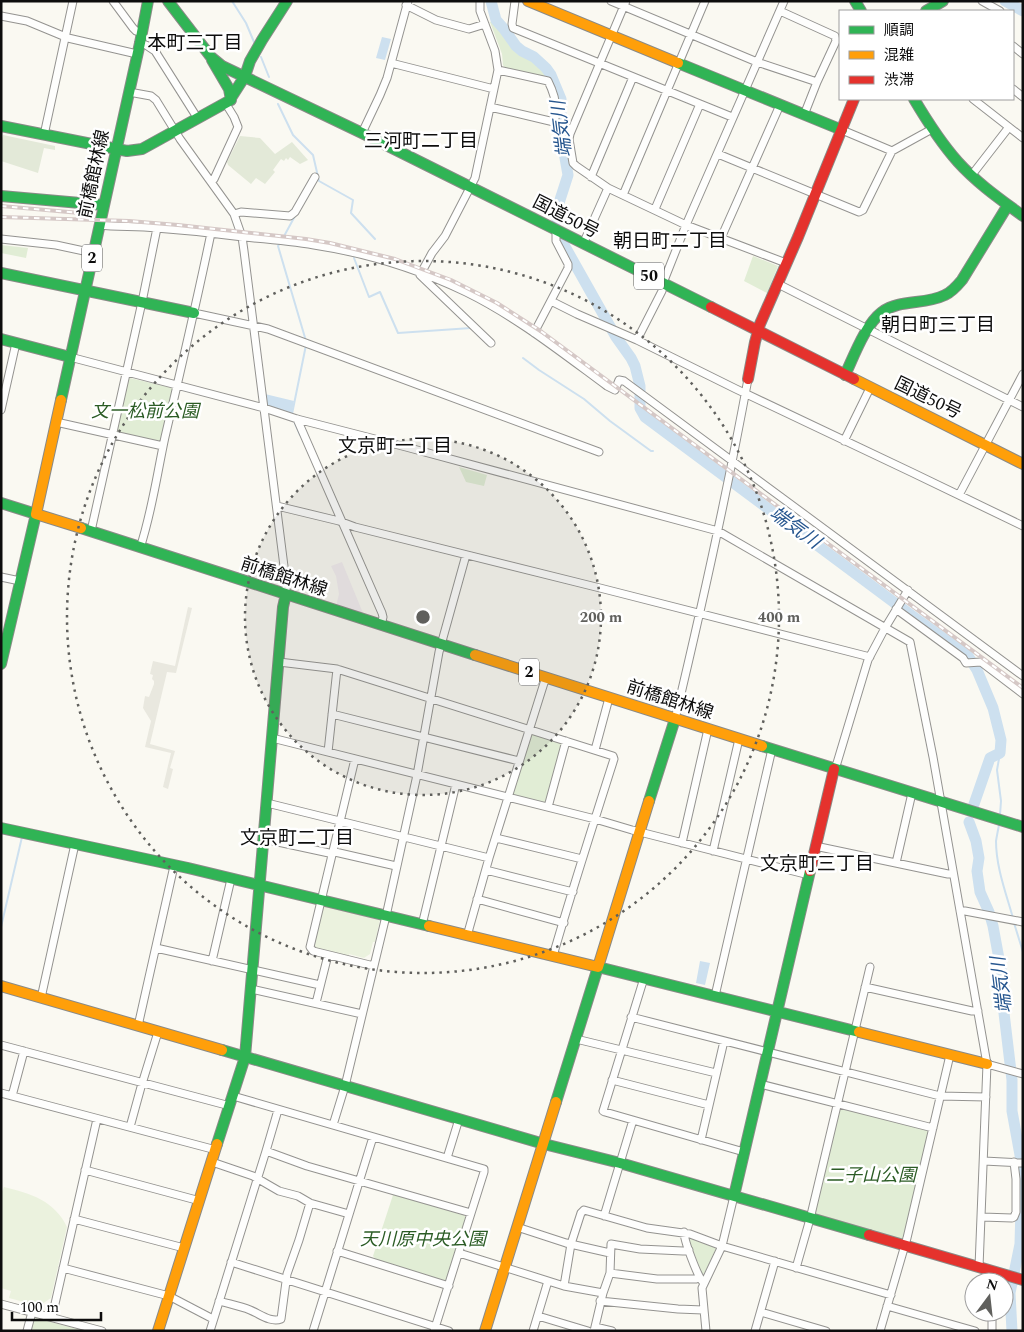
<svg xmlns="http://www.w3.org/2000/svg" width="1024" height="1332" font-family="Spectral,'Noto Sans JP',serif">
<rect width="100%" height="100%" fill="#faf9f2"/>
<!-- industrial -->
<path fill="#f2ecee" d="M342,562L363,613L336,606L339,594L336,576L331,566Z"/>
<!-- green -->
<path fill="#e1edd5" d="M493,21L516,49L548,73L546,78L505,68L503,65L502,54L490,22Z
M1,245L28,248L26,258L1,253Z
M753,256L778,266L767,293L744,281Z
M130,378L172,388L173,391L163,441L160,443L118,433L116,431L128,379Z
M459,467L487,475L484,486L466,482Z
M534,734L561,742L562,745L546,802L543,803L515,797L513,793L531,736Z
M837,1104L933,1128L904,1246L810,1219Z
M395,1194L464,1215L466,1218L447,1280L443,1281L376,1260L373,1256L393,1195Z
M690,1237L714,1246L716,1249L704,1274L702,1273L688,1238Z
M36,1318L84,1331H29L33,1320Z"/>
<!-- cemetery -->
<path fill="#e3e9d8" d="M3,135L55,146V150L44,148L38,173L1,161V142Z
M240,136L260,138L275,154L292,142L308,160L300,164L290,157L288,160L286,158L284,161L281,159L273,170L275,172L265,184L256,178L251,184L228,165L227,162Z"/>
<!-- pitch -->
<path fill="#ebf2de" d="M323,906L380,920L375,942H373L370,954L364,958L349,954L348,957L315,949L314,946Z
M4,1187C30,1193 55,1201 67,1227L51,1298L39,1306L9,1298L11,1291L1,1288V1194Z"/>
<!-- plaza -->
<path fill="#e9e8df" d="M188,607L192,608L176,673L167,672L150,744L175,751L170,768L173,769L168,789L163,787L171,753L145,747L151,721L143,708L145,696L149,697L154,684V681L152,679L153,675L150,674L153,661L175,666Z"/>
<!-- water -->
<path fill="#cde0ef" d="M382,37L391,39L385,60L376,58Z
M265,394L294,401L291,417L264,408Z
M700,961L710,963L705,985L696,983Z"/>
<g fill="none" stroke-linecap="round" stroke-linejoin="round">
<!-- stream -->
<path stroke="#cde0ef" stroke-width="2" d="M232,1L246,23L254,42
M261,57L269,77
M278,104L293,135L313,155L319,181L353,200L351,213L375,239
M283,238L295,216
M280,243L278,246L306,341
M354,258L369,297L380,292L398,333L471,328
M523,358L539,370L584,399L610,421L651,451H653
M292,414L306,345
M294,421L300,435
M1000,753L997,770L1001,801L1000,815
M999,825C998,830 997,835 996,841C996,867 1006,893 1013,918
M1014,923L1023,952
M1,927L22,837"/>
<!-- river -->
<path stroke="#cde0ef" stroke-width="11" d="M491,1L496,20L504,29L516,46L522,51L534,57L546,68L551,75L561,99V135L568,175L558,206L557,220
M1005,1L1023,11
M563,243L616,337L631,358L635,366L640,386V408L645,417L911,615L968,656L977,670L993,708L1001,740L1000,753L990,758L973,807
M969,822L976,841L979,858L977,871L980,892L989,912L993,926L1004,986V1013L1012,1080V1111L1020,1155L1022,1171L1020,1244L1010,1293L1012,1331"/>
<!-- street casing -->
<g stroke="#949390" stroke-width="9">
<path id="street" d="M113,1L133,28L136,31L142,33
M480,1V11L495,51L498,70L475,178L445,236L432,253L420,275L491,343
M515,1L512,24L513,28L732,117
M611,1L757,62L817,82
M982,1L1000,11
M406,5L436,20L469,29L485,24
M780,11L835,36L836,41L817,82L804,115
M1,16L27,21L68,38L137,54
M140,43L146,45L155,51L198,119
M1013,46L1023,54
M391,63L494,89
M1013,89L1023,97
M129,92L151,96L156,100L180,139L234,214L242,237L244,251L286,582V594
M973,99L1023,138
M490,107L554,122C559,108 554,93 548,81L498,70
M842,130L892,151L932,129
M362,133L380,95L387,78L408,1
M44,135L73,1
M718,154L859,212L863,210L892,151
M971,176L1009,127
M591,177L633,77
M211,181L214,179L238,127L234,117L226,104
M608,188L686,225L786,263
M623,195L705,1
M655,209L700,104
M234,214L241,212L290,216L295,212L315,177
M99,225C118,227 137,226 156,228C185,230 214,233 243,237C267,239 291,241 314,245C366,253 418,269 466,292C517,317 562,353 607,386L615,390L619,380L624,381L1023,676
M721,238L780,105
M1,239L56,245L93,253
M583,244L608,188L576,166L573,163L569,139L570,134L626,1
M778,284L1023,407
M551,301L577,314L637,340L736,389L911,472L1023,526
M194,313L268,329L599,452
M534,333L568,268V264L556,241V230
M637,340L662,291L663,283L686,225L784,1
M70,357L264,408L297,419L406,447L718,531L910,642L933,757L987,1064L979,1267
M1,410L16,343
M297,419L382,613L383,617L381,625
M56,422L163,446
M844,441L870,388
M959,495L1023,374
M277,506L339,521L355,527L600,588L870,657
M91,531L142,302L157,228
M140,548C152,512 157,474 165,437C181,369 197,301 211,233
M1,577L20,581
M896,609L963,658L966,663L981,662L1023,694
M279,662L337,669L613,756L614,759C593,825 572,890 553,956
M332,714L519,761
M675,719C702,606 727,493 748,379
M272,738L595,819L632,830L809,875
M595,750L609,698
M328,752L337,669
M355,759L310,947L313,951L374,966
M834,769L837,763L868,660L885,628L908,590
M267,803L489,858
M548,807L566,741
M496,838L582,859
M264,839L329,853L335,852L396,866
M682,843L708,729
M815,846L948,874H953
M713,851L739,739
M896,863L912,793
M486,870L573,892
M477,899L564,923
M960,911H965L1023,922
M422,925L456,784
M467,936L489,858L544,683L547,678
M156,948L320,985
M212,961L231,879
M644,978L603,1111L605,1112L744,1152
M865,987L972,1011H978
M251,989L362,1014
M715,996L772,749
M41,998L75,844
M316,1003L328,955
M631,1017L940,1096L986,1097
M138,1026L174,866
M576,1039L716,1073
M1,1045L230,1106
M987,1064L1023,1074
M612,1080L709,1105
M760,1084L933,1128
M1,1093L216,1150
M12,1096L24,1051
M233,1096L484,1169V1172L434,1331
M333,1125L345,1086L386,916L417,775L439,652L466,555
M130,1127L141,1087L158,1032
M701,1140L724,1041
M266,1151L307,1166L471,1213
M447,1158L459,1119
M984,1161L1023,1163
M212,1162L253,1176L279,1191L298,1196L310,1203L349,1214
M85,1170L200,1201
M604,1216L633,1120
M982,1217L1012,1218L1014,1217L1016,1212V1179L1014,1162
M74,1219L184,1248
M517,1227L566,1243L610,1253
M684,1232C684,1241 697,1274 702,1281
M337,1251L449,1286
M459,1253L564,1286L603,1293
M231,1262L449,1331
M63,1268L169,1296L213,1319
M796,1268L810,1219L870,967
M610,1273L657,1279H696L699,1278
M992,1282L994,1272
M564,1286L571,1244L581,1213L584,1210L647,1228L690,1234L722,1246L891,1295
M219,1301C229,1304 240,1306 250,1310C260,1314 271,1323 281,1319L287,1274L299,1240L310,1203
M600,1301L678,1309L703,1310
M1,1304L102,1331
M887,1306L975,1331
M761,1312L826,1331
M538,1316L588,1331
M52,1317L97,1119
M595,1327L612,1331
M27,1331L32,1312
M210,1331L266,1151L278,1110
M313,1331L373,1137
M533,1331L548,1281
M594,1331L603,1293L610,1273L611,1244L640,1249L683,1251L689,1250
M706,1331L702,1288L722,1246L734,1196
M755,1331L775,1261
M880,1331L907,1238L950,1055
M992,1331V1312"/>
</g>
<!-- fast casing -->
<g stroke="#8a8a87" stroke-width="12">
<path id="fast" d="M168,1L211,57L222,66L362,133L711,307
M855,1L861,11
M926,11L943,1
M212,60L229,89L231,100
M678,63L842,130
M914,99C927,121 941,143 958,162C977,183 1000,199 1023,216
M1,126L127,151L142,149L229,101L245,76L250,61L262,40L287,1
M1,196L103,205
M1,273L194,313
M1,339L70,357
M845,375C854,356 865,325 882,312C900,299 925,305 945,295C952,292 957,286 962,280L1008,205
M61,400L140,43L148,1
M1,503L36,514L1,664
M81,528L475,655
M762,746L1023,827
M649,801L675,719
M1,828L188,868L429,926
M222,1050L544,1144L620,1163L869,1235
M556,1102L598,967L859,1032
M217,1144L245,1057L283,607L286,594
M734,1196L810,871"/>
</g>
<!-- slow casing -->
<g stroke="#8a8a87" stroke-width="12">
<path id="slow" d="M528,1L678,63
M854,379L1023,464
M61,400L36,514L81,528
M475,655L762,746
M429,926L598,967L649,801
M1,986L222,1050
M859,1032L987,1064
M158,1331L217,1144
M485,1331L556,1102"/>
</g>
<!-- jam casing -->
<g stroke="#8a8a87" stroke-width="12">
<path id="jam" d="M711,307L854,379
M748,379L755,342L760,324L798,237L854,99
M810,871L834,769
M869,1235L1023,1280"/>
</g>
<!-- street -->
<use href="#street" stroke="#fefefd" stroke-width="7"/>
<!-- fast -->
<use href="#fast" stroke="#30b455" stroke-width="10"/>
<!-- slow -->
<use href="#slow" stroke="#ff9f0a" stroke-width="10"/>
<!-- jam -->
<use href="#jam" stroke="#e5322d" stroke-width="10"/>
<!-- rail casing -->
<g stroke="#d5c8c6" stroke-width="4">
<path id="rail" d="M1,206L91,214
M1,217L129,221L178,225L306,239L330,243L395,259L451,280L497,303L542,332L1023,688"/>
</g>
<!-- rail -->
<use href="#rail" stroke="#fff" stroke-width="2" stroke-dasharray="5.5" stroke-linecap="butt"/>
</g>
<!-- distance rings -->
<circle cx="423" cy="617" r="178" fill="#60605d" fill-opacity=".12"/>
<g fill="none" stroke="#60605d" stroke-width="2.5" stroke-dasharray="2.5 5">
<circle cx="423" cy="617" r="178"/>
<circle cx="423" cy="617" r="356"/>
</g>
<g text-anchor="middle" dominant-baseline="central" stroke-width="5" stroke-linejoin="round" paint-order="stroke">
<!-- shield labels -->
<g fill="#fff" stroke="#565656" stroke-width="1">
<rect x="82" y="244.5" width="20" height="27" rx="4"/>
<rect x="634" y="262.5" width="30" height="27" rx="4"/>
<rect x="519" y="658.5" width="20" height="27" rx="4"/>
</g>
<g font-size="16" font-weight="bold" fill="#0d0d0d">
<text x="92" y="258">2</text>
<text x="649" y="276">50</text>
<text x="529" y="672">2</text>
</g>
<!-- street labels -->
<g font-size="18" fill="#0d0d0d" stroke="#fff">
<text transform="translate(94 174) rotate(-78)">前橋館林線</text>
<text transform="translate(566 217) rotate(27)">国道50号</text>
<text transform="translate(928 398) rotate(26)">国道50号</text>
<text transform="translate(284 577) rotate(18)">前橋館林線</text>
<text transform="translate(670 700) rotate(18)">前橋館林線</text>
</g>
<!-- park labels -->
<g font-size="18" font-style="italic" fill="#2b5c25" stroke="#fff">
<text x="145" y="411">文一松前公園</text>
<text x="871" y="1175">二子山公園</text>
<text x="423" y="1239">天川原中央公園</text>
</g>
<!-- neighbourhood labels -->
<g font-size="19" fill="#0d0d0d" stroke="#fff">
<text x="195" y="43">本町三丁目</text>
<text x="421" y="141">三河町二丁目</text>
<text x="670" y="241">朝日町二丁目</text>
<text x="938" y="325">朝日町三丁目</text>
<text x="395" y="446">文京町一丁目</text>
<text x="297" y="838">文京町二丁目</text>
<text x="817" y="864">文京町三丁目</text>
</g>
<!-- water labels -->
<g font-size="19" font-style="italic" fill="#26568f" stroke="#fff">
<text transform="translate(562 129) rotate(-97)">端気川</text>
<text transform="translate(795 528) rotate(36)">端気川</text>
<text transform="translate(1002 985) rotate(-97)">端気川</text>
</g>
</g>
<circle cx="423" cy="617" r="8" fill="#60605d" stroke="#fff" stroke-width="2.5"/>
<g font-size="15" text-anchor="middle" font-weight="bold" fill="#60605d" stroke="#fff" stroke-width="5" stroke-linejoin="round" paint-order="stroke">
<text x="601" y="622">200 m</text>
<text x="779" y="622">400 m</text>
</g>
<!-- border -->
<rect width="1024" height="1332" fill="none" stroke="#0d0d0d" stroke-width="5"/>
<!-- legend -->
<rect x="839" y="10" width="175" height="90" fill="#ffffff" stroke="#9e9e9e"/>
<rect x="849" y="26" width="25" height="8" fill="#30b455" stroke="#9e9e9e"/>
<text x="884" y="35" font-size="15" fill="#0d0d0d">順調</text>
<rect x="849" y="51" width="25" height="8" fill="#ff9f0a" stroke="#9e9e9e"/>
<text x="884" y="60" font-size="15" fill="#0d0d0d">混雑</text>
<rect x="849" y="76" width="25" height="8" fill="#e5322d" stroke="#9e9e9e"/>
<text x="884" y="85" font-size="15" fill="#0d0d0d">渋滞</text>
<!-- north arrow -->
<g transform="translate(989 1297) rotate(15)"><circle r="24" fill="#ffffff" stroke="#9e9e9e"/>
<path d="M0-4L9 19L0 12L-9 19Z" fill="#60605d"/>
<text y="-8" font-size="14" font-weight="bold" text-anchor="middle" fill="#0d0d0d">N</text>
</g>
<!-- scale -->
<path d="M12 1312v8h89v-8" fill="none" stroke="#0d0d0d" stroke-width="2.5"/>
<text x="20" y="1312" font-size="15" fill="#0d0d0d" stroke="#ffffff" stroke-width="4" paint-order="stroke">100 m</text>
</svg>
